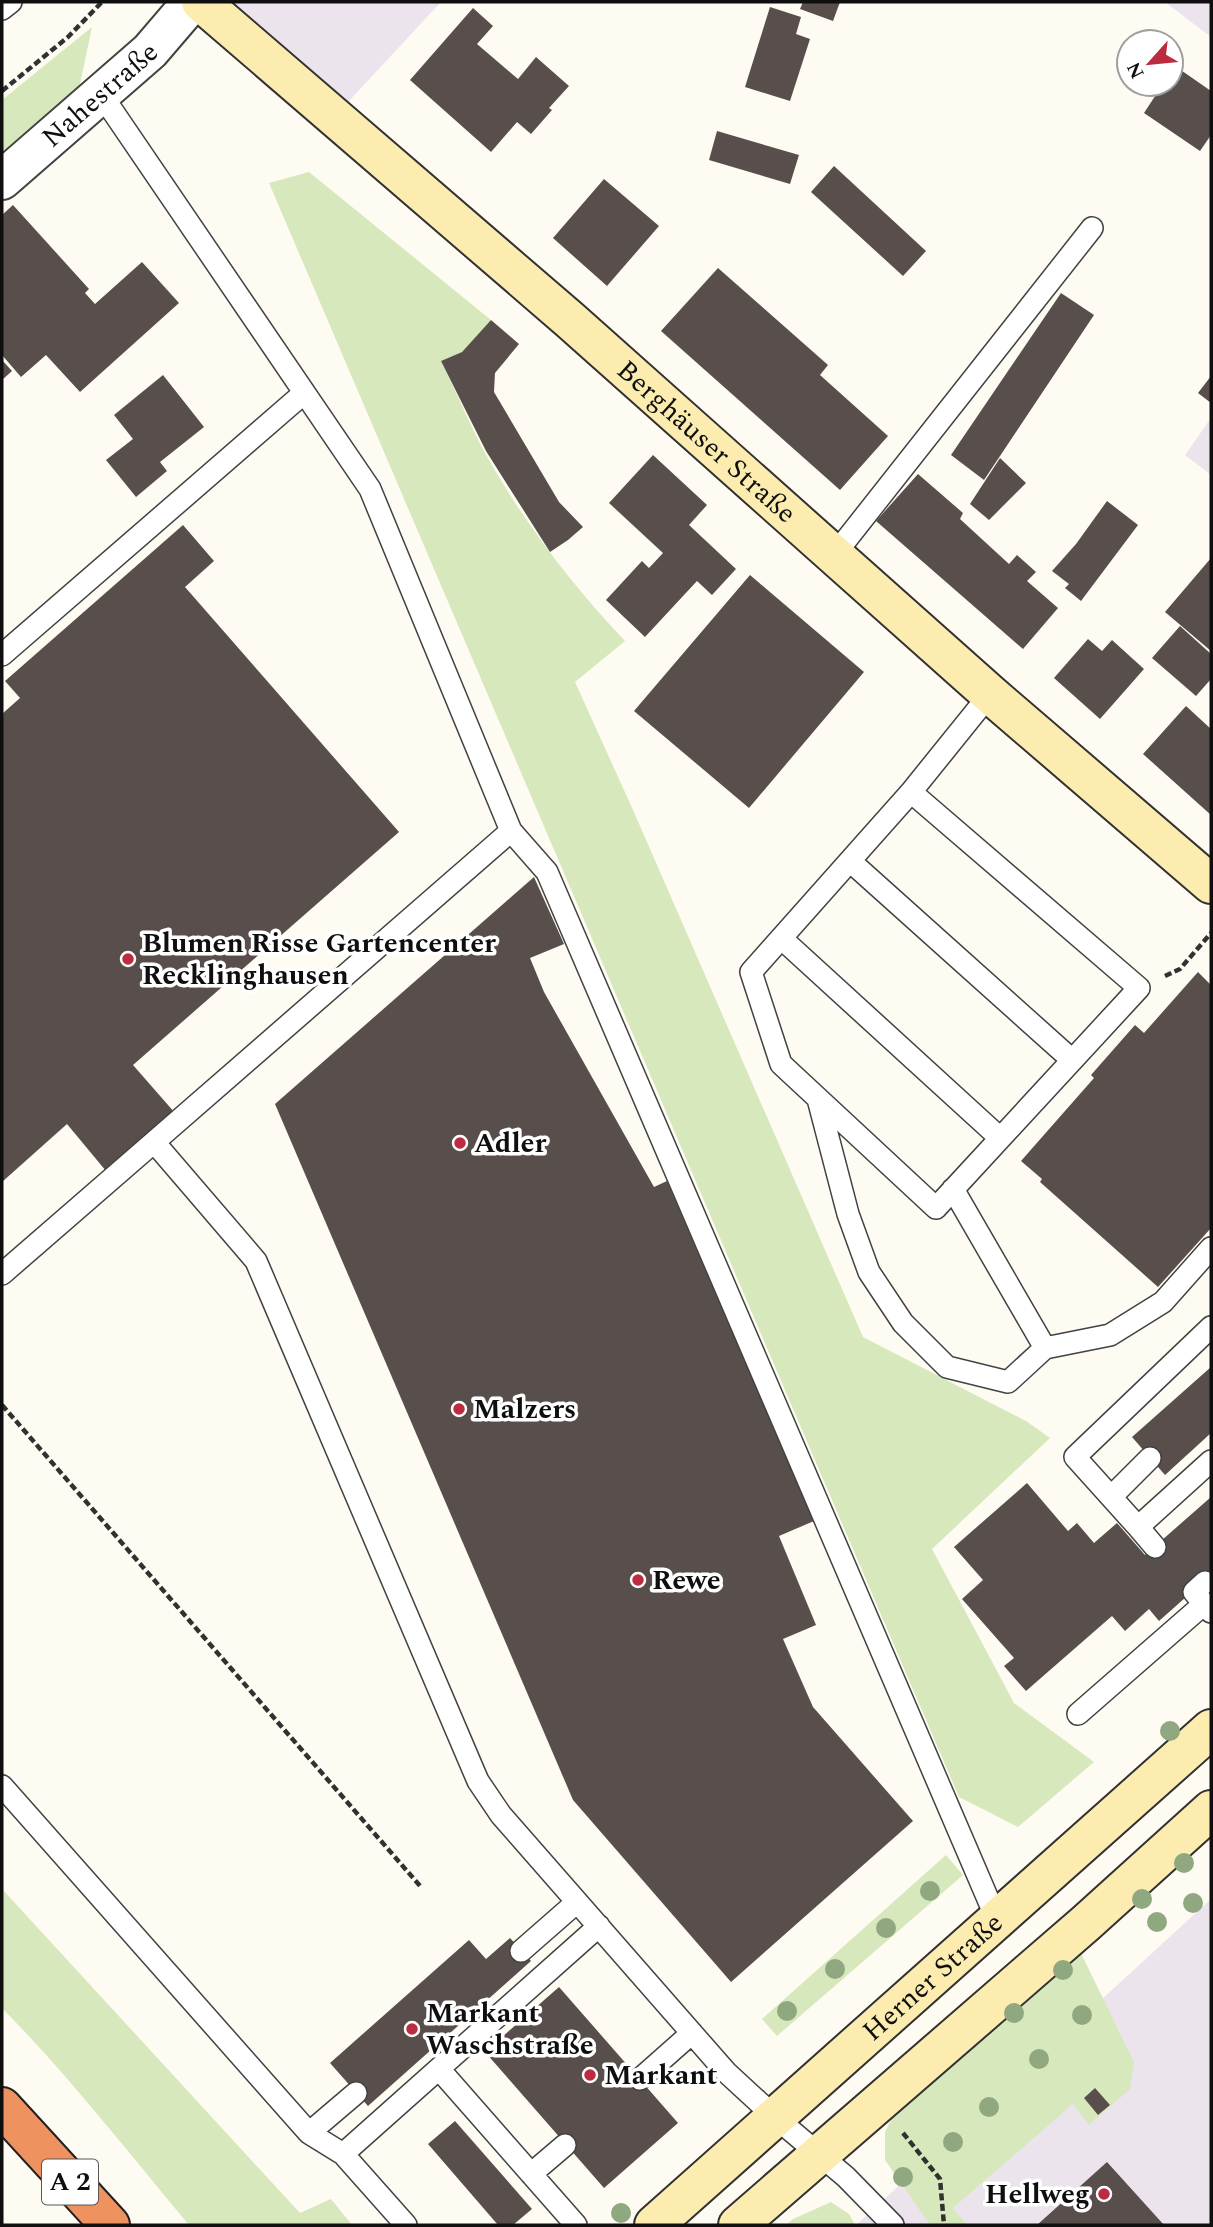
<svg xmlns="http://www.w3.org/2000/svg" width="1213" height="2227" font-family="Spectral,serif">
<rect width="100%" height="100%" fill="#fefbf2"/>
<!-- industrial -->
<path fill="#ebe4ed" d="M199,2H441L335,116Z
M1165,2H1211V37Z
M1211,418V475L1185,455Z
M1211,1899V2225H856Z"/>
<!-- green -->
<path fill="#d7e8bc" d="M92,27L79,89L2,156V100Z
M309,172L491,320L462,352L441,361C456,391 469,423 485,453C523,521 571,584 625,641L575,682L633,810L863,1337L1026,1421L1050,1438L932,1549L1014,1703L1094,1762L1018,1827L959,1797L269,183Z
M946,1855L963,1875L777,2036L762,2019Z
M2,1889L300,2213L331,2199L352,2225H189C128,2152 69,2076 2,2008Z
M1075,1941L1134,2062L1130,2089L1089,2125L1073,2104L953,2208L967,2225H930L885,2160V2132L904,2094Z
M831,2202L849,2214L855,2225H786L793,2219Z"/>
<!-- building -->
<path fill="#584f4c" d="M803,2H840L833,21L800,9Z
M770,7L801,17L796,34L810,39L790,101L745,87Z
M473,8L493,26L477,44L518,79L536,57L569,86L549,108L552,110L531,134L517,122L491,152L410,80Z
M1175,66L1211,91V135L1200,151L1144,113L1163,84H1171V72Z
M717,131L799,155L790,184L709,160Z
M834,166L926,251L903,276L811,192Z
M604,179L659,226L607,286L553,238Z
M13,205L89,289L85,293L95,304L142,262L179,303L80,392L46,355L21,377L2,355V215Z
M718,268L828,365L820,375L888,436L840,490L661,331Z
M1061,293L1094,315L984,480L951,455Z
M491,320L519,344L495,373L494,392L559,502L583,527L568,540L550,552L486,451L441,361L462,352Z
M2,360L12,371L2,380Z
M163,375L204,427L160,462L167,471L136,497L106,460L133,439L114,415Z
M1211,376V403L1198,393Z
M653,455L707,505L689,525L736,569L712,595L697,581L645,637L606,600L642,561L649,568L663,553L609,503Z
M1000,458L1026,483L989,520L970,504Z
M918,474L963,513L960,519L1009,564L1017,555L1036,572L1027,581L1058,608L1023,649L876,521Z
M1107,501L1138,525L1081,601L1065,588L1069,584L1052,571L1076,544Z
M183,525L214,561L185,587L399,832L133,1065L175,1113L106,1171L67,1124L2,1182V714L20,698L5,681Z
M1211,558V651L1165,612Z
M750,575L864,672L749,808L634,711Z
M1180,626L1211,654V679L1196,696L1152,658Z
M1088,639L1102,651L1112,640L1144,669L1100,719L1054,678Z
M1186,706L1211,729V815L1143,754Z
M534,877L564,944L530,958L544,992L654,1187L667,1181L814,1521L779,1536L816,1625L783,1639L813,1707L913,1821L731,1982L573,1800L275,1104Z
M1198,972L1211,985V1228L1158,1287L1040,1182L1042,1179L1021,1161L1094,1078L1091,1075L1135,1025L1144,1033Z
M1211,1367V1433L1165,1475L1132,1437Z
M1027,1483L1068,1531L1077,1523L1094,1543L1117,1523L1145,1555L1211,1497V1589L1204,1581L1159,1621L1149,1609L1125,1631L1112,1616L1026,1691L1004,1666L1014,1658L962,1599L983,1580L954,1547Z
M510,1938L531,1961L368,2106L330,2063L469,1940L486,1959Z
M559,1987L678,2123L604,2188L485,2052Z
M1095,2088L1110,2105L1098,2115L1084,2098Z
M455,2121L532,2209L513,2225H498L428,2144Z
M1107,2162L1164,2225H1037Z"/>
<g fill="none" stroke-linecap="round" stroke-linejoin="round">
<!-- lane casing -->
<g stroke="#424242" stroke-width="24">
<path id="lane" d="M2,9L11,2
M101,94L370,489L511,831L154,1142L256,1261L478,1781L501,1815L726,2072L776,2118L846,2177L893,2225
M835,554L1092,228
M2,655L304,393
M911,792L751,972L781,1064L936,1208L1139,988L911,792L990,694
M511,831L547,872L997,1920
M850,861L1072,1060
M781,938L1000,1138
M818,1099L848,1214L869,1272L903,1323L947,1367L1008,1382L1045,1348L953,1189
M2,1274L154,1142
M1045,1348L1110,1335L1163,1302L1211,1248
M1111,1497L1150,1458
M1138,1527L1075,1457L1211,1327
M1155,1547L1138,1527L1211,1461
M1205,1582L1194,1592L1211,1612
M1078,1714L1204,1604
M2,1786L309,2133L343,2154L599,1926
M521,1951L577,1902
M439,2069L576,2225
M640,2079L692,2033
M309,2133L356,2093
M343,2154L406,2225
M531,2174L565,2145"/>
</g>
<!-- street casing -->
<g stroke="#424242" stroke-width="42">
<g id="street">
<path id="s1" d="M2,180L150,51L192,2"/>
</g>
</g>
<!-- secondary casing -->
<g stroke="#313131" stroke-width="42">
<g id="secondary">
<path id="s2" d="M201,2L570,320L990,694L1211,884"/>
<path id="s3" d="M654,2225L1211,1729"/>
<path d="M738,2225L1086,1923L1211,1810"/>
</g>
</g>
<!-- highway casing -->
<g stroke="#202020" stroke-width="42">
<path id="highway" d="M2,2107L110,2225"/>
</g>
<!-- path -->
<path stroke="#313131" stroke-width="4.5" stroke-dasharray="7 3.5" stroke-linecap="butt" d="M2,91L68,37L102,2
M1165,976L1180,969L1211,933
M2,1405L421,1887
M903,2133L940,2179L944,2225"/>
<!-- lane -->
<use href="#lane" stroke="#fff" stroke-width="21"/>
<!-- street -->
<use href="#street" stroke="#fff" stroke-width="38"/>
<!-- secondary -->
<use href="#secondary" stroke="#fcecb0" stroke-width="38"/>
<!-- highway -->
<use href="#highway" stroke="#ee9360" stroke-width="38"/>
</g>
<!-- trees -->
<g fill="#90a87f">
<circle cx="1170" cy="1731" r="10"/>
<circle cx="1184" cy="1863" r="10"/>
<circle cx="930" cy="1891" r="10"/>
<circle cx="1142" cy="1899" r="10"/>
<circle cx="1193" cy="1903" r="10"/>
<circle cx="1157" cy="1922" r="10"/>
<circle cx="886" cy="1928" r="10"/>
<circle cx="835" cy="1969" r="10"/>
<circle cx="1063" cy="1970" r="10"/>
<circle cx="787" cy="2011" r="10"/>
<circle cx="1014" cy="2013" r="10"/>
<circle cx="1082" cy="2015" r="10"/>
<circle cx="1039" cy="2059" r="10"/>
<circle cx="989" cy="2107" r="10"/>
<circle cx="953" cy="2142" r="10"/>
<circle cx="903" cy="2177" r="10"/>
<circle cx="621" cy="2213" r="10"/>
</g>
<!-- markers -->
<g fill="#bb2c41" stroke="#fff" stroke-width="2.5">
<circle cx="128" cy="959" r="7"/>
<circle cx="460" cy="1143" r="7"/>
<circle cx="459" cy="1409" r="7"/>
<circle cx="638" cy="1580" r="7"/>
<circle cx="412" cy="2029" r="7"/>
<circle cx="590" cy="2075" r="7"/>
<circle cx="1104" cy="2194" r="7"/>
</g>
<g text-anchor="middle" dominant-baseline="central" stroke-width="7" stroke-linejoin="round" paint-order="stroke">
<!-- shield labels -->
<rect fill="#fff" stroke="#575757" stroke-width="2" x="42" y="2159.5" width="56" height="45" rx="5"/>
<g font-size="26" font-weight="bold" fill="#0f0f0f">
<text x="70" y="2182">A 2</text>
</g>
<!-- street labels -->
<g font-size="28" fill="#0f0f0f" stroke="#fff">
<text stroke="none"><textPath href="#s1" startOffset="130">Nahestraße</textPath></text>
<text stroke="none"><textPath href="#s2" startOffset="670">Berghäuser Straße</textPath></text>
<text stroke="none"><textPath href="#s3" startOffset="373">Herner Straße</textPath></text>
</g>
<!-- poi labels -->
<g font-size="28" font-weight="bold" fill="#0f0f0f" stroke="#fff" text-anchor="start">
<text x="142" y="943">Blumen Risse Gartencenter<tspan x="142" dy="32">Recklinghausen</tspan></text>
<text x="474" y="1143">Adler</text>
<text x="473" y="1409">Malzers</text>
<text x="652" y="1580">Rewe</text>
<text x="426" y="2013">Markant<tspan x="426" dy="32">Waschstraße</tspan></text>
<text x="604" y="2075">Markant</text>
<text x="1090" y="2194" text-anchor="end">Hellweg</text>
</g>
</g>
<!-- border -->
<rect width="1213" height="2227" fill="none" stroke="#0f0f0f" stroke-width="7"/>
<!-- north arrow -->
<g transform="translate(1150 63) rotate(243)"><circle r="33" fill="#ffffff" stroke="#9f9f9f" stroke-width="2"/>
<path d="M0-5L12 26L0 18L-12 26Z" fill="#bb2c41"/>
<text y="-10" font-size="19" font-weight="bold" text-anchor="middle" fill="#0f0f0f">N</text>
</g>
</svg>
